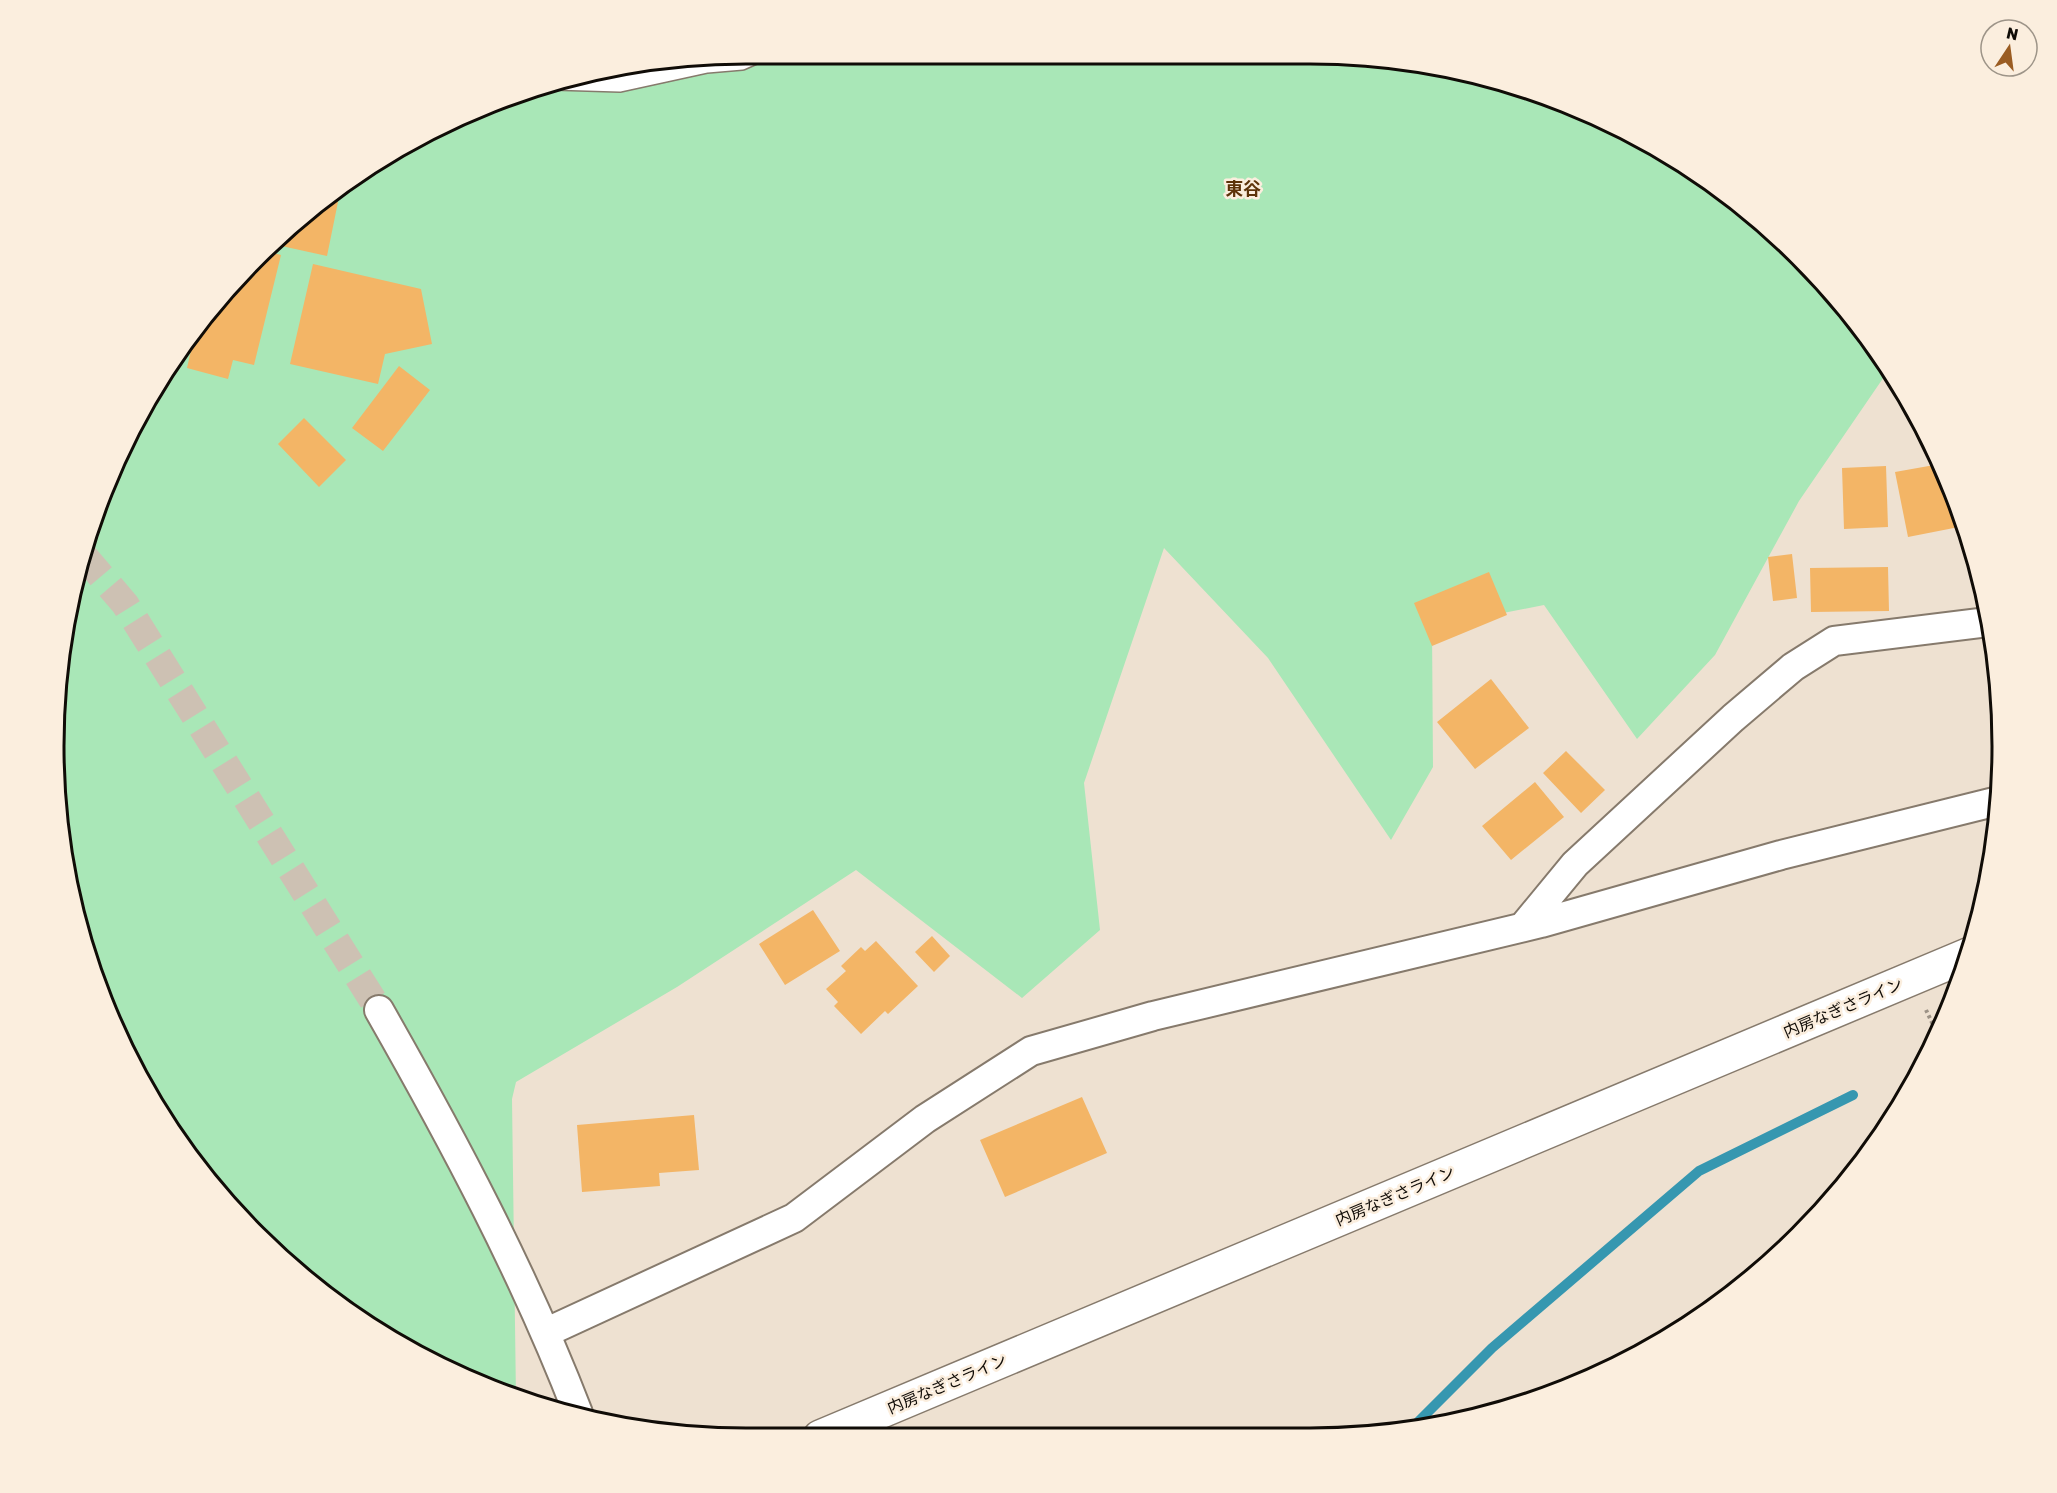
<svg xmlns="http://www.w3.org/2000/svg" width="2057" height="1493" font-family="Rubik,'Noto Sans JP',sans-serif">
<rect width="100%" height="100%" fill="#eee1d1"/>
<!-- green -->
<path fill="#a9e7b7" d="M746,54H1311L1489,78L1576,107L1695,171L1767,226L1860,325L1888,371L1799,501L1715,655L1637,739L1544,605L1432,627L1433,767L1391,840L1268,658L1164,548L1084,783L1100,930L1022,998L856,870L677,987L516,1082L512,1099L516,1399L401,1346L290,1267L197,1168L107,1011L60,837V656L91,524L125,441L226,290L362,171L481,107L567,78Z"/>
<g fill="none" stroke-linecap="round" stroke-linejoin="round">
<!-- stream -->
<path stroke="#3697b0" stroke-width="10" d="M1409,1431L1492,1348L1699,1171L1853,1095"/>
</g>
<!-- building -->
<path fill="#f3b566" d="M328,200L338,202L327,256L277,245Z
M269,252L281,255L254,365L233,360L228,379L187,368L194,337L226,290Z
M313,264L421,289L432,344L385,354L378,384L290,364Z
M399,366L430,390L383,451L352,428Z
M304,418L346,460L319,487L278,444Z
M1940,464L1964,526L1908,537L1895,472Z
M1886,466L1888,527L1844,529L1842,468Z
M1792,554L1797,598L1773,601L1768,557Z
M1888,567L1889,611L1811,612L1810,568Z
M1489,572L1507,615L1432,646L1414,603Z
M1491,679L1529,728L1475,769L1437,722Z
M1566,751L1605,790L1581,813L1543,773Z
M1535,782L1564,817L1511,860L1482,826Z
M813,910L840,951L785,985L759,944Z
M932,936L950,956L934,972L915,952Z
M876,941L918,986L888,1014L885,1011L861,1034L834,1006L838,1002L826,989L846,971L841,966L861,947L865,951Z
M1082,1097L1107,1153L1005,1197L980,1140Z
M694,1115L699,1170L659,1173L660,1186L582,1192L577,1125Z"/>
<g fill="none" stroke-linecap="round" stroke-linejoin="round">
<!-- street-tunnel -->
<path stroke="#cdc1b3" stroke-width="28" stroke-dasharray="28 14" stroke-linecap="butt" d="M83,555L125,604L379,1010"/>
<!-- lane casing -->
<g stroke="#867a6c" stroke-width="18">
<path id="lane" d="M555,82L620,84L707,65L742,62L760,54"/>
</g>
<!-- street casing -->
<g stroke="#867a6c" stroke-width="32">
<path id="street" d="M1523,927L1575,864L1733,718L1793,667L1834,641L1988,622
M379,1010C453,1140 524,1273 578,1413
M547,1332L794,1218L925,1119L1031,1051L1153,1016L1541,923L1781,855L1998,801"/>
</g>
<!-- highway casing -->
<g stroke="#867a6c" stroke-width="36">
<path id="highway" d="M820,1437L1970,954"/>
</g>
<!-- path -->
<path stroke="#9c9286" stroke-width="4" stroke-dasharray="3 3" stroke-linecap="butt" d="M1926,1010L1937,1033"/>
<!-- lane -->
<use href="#lane" stroke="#fff" stroke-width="15"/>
<!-- street -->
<use href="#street" stroke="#fff" stroke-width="28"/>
<!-- highway -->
<use href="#highway" stroke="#fff" stroke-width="33"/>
</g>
<g text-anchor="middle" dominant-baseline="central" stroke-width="5" stroke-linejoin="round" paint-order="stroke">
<!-- street labels -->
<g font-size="16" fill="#100c07" stroke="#fbeede">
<text transform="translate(1843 1008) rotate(-23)">内房なぎさライン</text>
<text transform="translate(1395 1196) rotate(-23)">内房なぎさライン</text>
<text transform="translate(947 1384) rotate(-23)">内房なぎさライン</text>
</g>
<!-- neighbourhood labels -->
<g font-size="18" font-weight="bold" fill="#5d3309" stroke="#fbeede">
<text x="1243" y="189">東谷</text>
</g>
</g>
<!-- crop -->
<path d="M0 0H2057V1493H0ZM746 64H1310A682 682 0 0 1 1992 746V746A682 682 0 0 1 1310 1428H746A682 682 0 0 1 64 746V746A682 682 0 0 1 746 64Z" fill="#fbeede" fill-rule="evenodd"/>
<path fill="none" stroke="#100c07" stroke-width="3" d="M746 64H1310A682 682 0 0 1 1992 746V746A682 682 0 0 1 1310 1428H746A682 682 0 0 1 64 746V746A682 682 0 0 1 746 64Z"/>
<!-- north arrow -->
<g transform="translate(2009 48) rotate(13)"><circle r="28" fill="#fbeede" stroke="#9d9488" stroke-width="1.5"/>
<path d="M0-4.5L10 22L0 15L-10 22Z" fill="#9a5c22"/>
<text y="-9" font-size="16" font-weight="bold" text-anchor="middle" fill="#100c07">N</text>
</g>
</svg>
